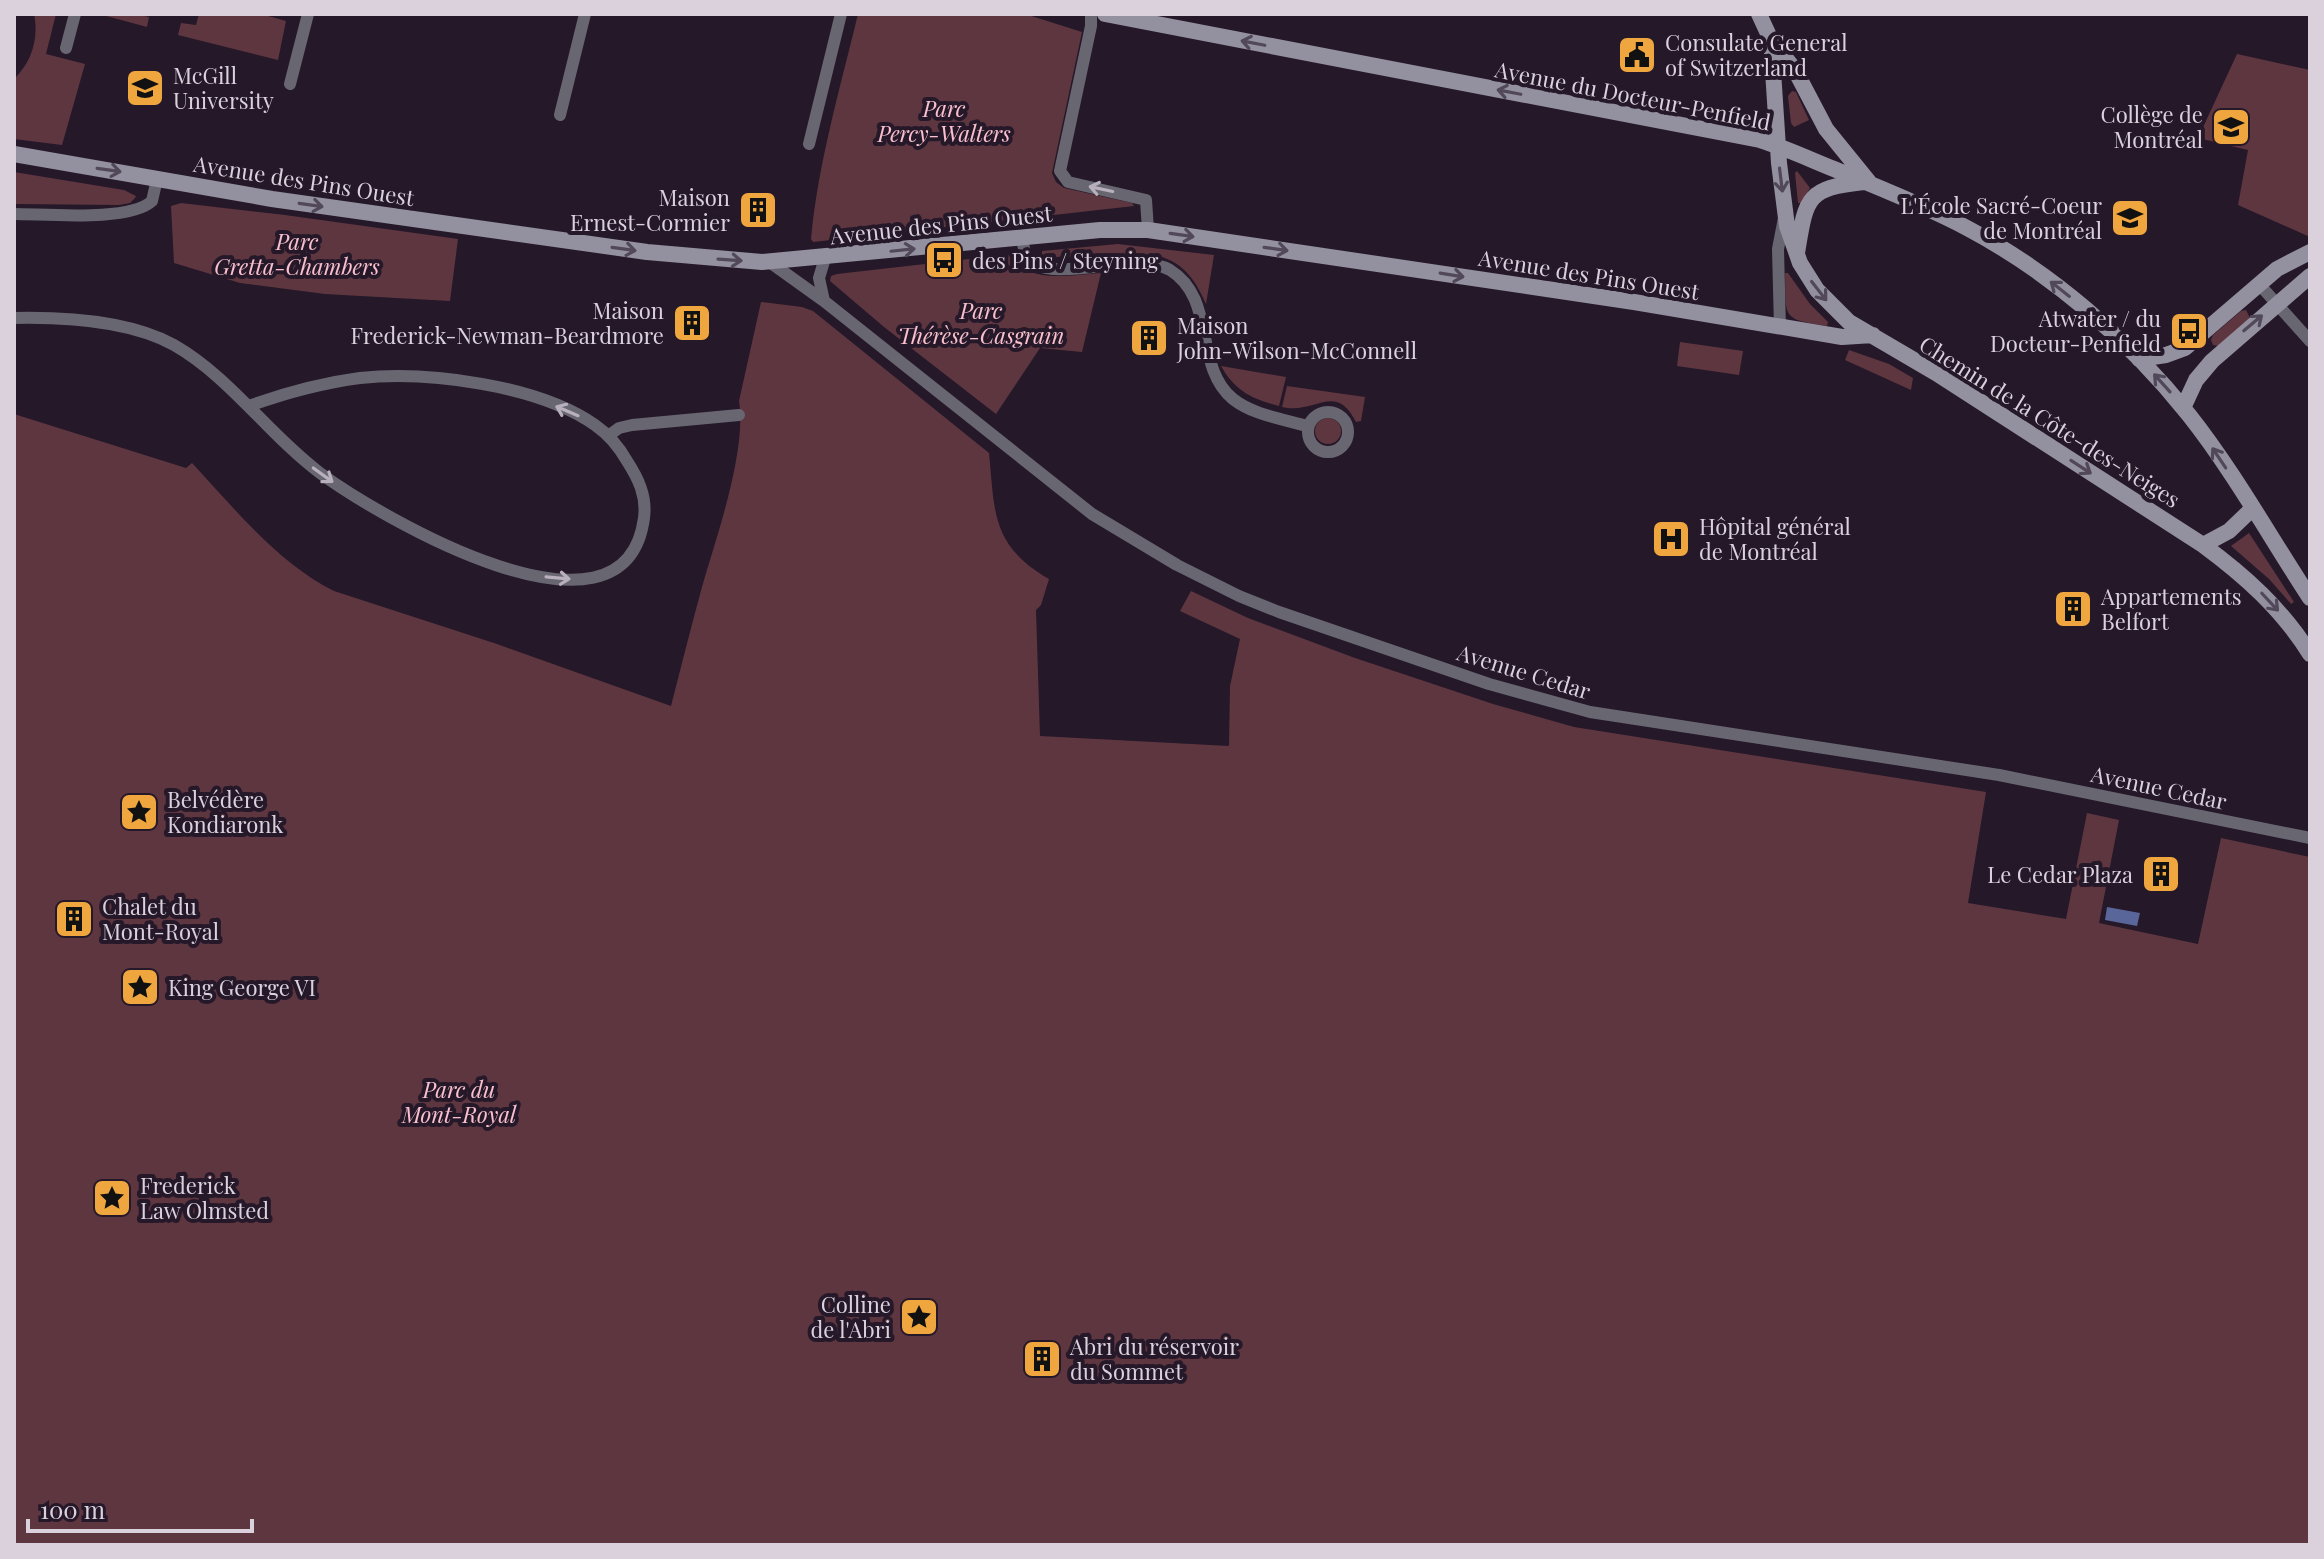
<svg xmlns="http://www.w3.org/2000/svg" width="2324" height="1559" font-family="'Playfair Display',serif">
<rect width="100%" height="100%" fill="#251829"/>
<!-- green -->
<path fill="#5e3640" d="M34,14H56L46,54L85,64L62,145L14,139V79C32,62 39,38 34,14Z
M99,14H135L149,17L147,27Z
M199,14H261L286,21L278,60L178,35L181,23L196,25Z
M858,14H1025L1082,32L1052,173L1056,182L1064,188L1132,203L1134,206L813,242L811,239C818,163 840,89 858,14Z
M2237,54L2310,70V237L2238,205L2248,150L2198,138Z
M1792,91L1796,92L1809,120L1794,127L1791,123L1788,96Z
M1797,171L1810,188L1801,203H1798L1795,173Z
M14,172L124,190L136,196L135,198L130,203L119,205L14,204Z
M181,203L285,215L458,239L450,301L325,294L240,283L174,263L171,206Z
M1118,244L1214,255L1206,304C1196,281 1184,263 1159,256L1042,257V251Z
M1013,254C1025,286 1075,274 1101,273L1082,352L1040,348L996,414L884,327L830,281L831,276L837,274Z
M1785,273H1788L1810,304L1828,322L1827,326C1781,319 1786,318 1785,273Z
M761,302L802,307L813,311L989,453C995,513 991,545 1049,579L1041,605L1036,610L1040,736L1229,746L1230,686L1240,639L1180,611L1191,591L1248,618L1355,658L1493,704L1574,727L1986,792L1968,903L2066,919L2087,813L2119,820L2099,923L2198,944L2221,838L2310,857V1545H14V414L186,468L192,463C234,508 278,563 334,591L497,644L671,706C681,667 691,627 702,587C716,538 747,451 739,401Z
M2246,310L2250,318L2218,346L2213,345L2211,340L2213,335L2241,311Z
M1680,342L1743,351L1739,375L1677,366Z
M1849,350L1889,364L1913,378L1911,390L1845,360Z
M1221,366L1286,377L1279,406C1252,399 1235,391 1221,366Z
M1287,386L1365,397L1361,421L1356,422C1335,381 1316,415 1282,407Z
M1315 431a13 13 0 1 1 26 0a13 13 0 1 1-26 0Z
M2249,533L2294,602L2291,604L2269,579L2231,546Z"/>
<!-- water -->
<path fill="#59669a" d="M2107,907L2140,913L2137,926L2105,920Z"/>
<g fill="none" stroke-linecap="round" stroke-linejoin="round">
<!-- street -->
<path stroke="#686671" stroke-width="12" d="M1091,14V26L1060,171L1068,182L1146,200L1148,230
M66,48L75,14
M290,84L308,14
M560,115L585,14
M809,144L841,14
M14,214C46,214 130,222 152,201L157,179
M1021,237L1027,259C1056,286 1134,249 1170,270C1217,299 1193,366 1233,399C1253,415 1283,419 1307,426
M771,263L824,301L1092,514L1177,565L1239,596L1279,612L1489,684L1590,712L1999,775L2310,838
M2259,284L2310,341
M824,301L819,278L825,258
M14,318C63,317 130,321 174,345C230,377 268,434 320,473C377,515 625,662 644,518C647,496 638,478 627,461C619,447 608,434 595,425C538,385 428,371 360,378C322,383 285,393 249,406
M1780,328L1778,249L1784,218
M1308 432a20 20 0 1 1 40 0a20 20 0 1 1-40 0Z
M608,436L619,428L632,425L739,415"/>
<!-- secondary -->
<path stroke="#9390a0" stroke-width="16" d="M1105,14L1760,140C1786,148 1809,159 1834,169C1879,188 1924,205 1967,228C2052,273 2129,340 2189,415C2234,472 2270,537 2310,598
M1759,14L1771,40L1779,163L1787,226L1800,263L1817,290L1849,322L1936,373L2203,545C2245,576 2282,609 2310,654
M1771,40L1795,70L1826,129L1869,182
M14,154L272,199L647,252L762,262L1100,230H1148L1634,302L1842,337L1873,335
M1797,253C1806,198 1806,188 1864,182
M2139,359L2166,355L2185,348L2277,269L2310,252
M2183,408L2196,380L2212,361L2310,276
M2203,545L2229,531L2252,509"/>
</g>
<!-- one-way arrows -->
<defs><path id="oneway-shaft" d="M-6 0H5M1.5-3L5.5 0L1.5 3" fill="none" stroke-width="1.6" stroke-linecap="round" stroke-linejoin="round" transform="scale(2)"/></defs>
<g stroke="#514859">
<use href="#oneway-shaft" transform="translate(1253 43) rotate(-169)"/>
<use href="#oneway-shaft" transform="translate(1509 92) rotate(-169)"/>
<use href="#oneway-shaft" transform="translate(109 170) rotate(8)"/>
<use href="#oneway-shaft" transform="translate(1781 180) rotate(83)"/>
<use href="#oneway-shaft" transform="translate(311 205) rotate(8)"/>
<use href="#oneway-shaft" transform="translate(1182 235) rotate(8)"/>
<use href="#oneway-shaft" transform="translate(624 249) rotate(8)"/>
<use href="#oneway-shaft" transform="translate(1276 249) rotate(8)"/>
<use href="#oneway-shaft" transform="translate(903 250) rotate(-6)"/>
<use href="#oneway-shaft" transform="translate(730 260) rotate(4)"/>
<use href="#oneway-shaft" transform="translate(1452 275) rotate(9)"/>
<use href="#oneway-shaft" transform="translate(2060 289) rotate(-142)"/>
<use href="#oneway-shaft" transform="translate(1819 291) rotate(52)"/>
<use href="#oneway-shaft" transform="translate(2253 323) rotate(-40)"/>
<use href="#oneway-shaft" transform="translate(2162 383) rotate(-132)"/>
<use href="#oneway-shaft" transform="translate(2219 458) rotate(-124)"/>
<use href="#oneway-shaft" transform="translate(2081 467) rotate(33)"/>
<use href="#oneway-shaft" transform="translate(2270 602) rotate(47)"/>
</g>
<g stroke="#b8b1bd">
<use href="#oneway-shaft" transform="translate(1101 189) rotate(-168)"/>
<use href="#oneway-shaft" transform="translate(567 411) rotate(-157)"/>
<use href="#oneway-shaft" transform="translate(323 475) rotate(36)"/>
<use href="#oneway-shaft" transform="translate(558 578) rotate(5)"/>
</g>
<!-- icons -->
<defs>
<g id="civic-square" transform="scale(2)"><rect x="-9" y="-9" width="18" height="18" rx="4" fill="#f0a63e" stroke="#251829"/><path d="M-.6-6.5H3V-4.5H.6V-3L4-1V1h2V6H-6V1h2V-1L-.6-3ZM-1.2 2.5V6h2.4V2.5Z" fill="#111"/></g>
<g id="university-square" transform="scale(2)"><rect x="-9" y="-9" width="18" height="18" rx="4" fill="#f0a63e" stroke="#251829"/><path d="M0-5L7-2L0 1L-7-2ZM-4 1L0 2.5L4 1V4Q0 6-4 4Z" fill="#111"/></g>
<g id="school-square" transform="scale(2)"><rect x="-9" y="-9" width="18" height="18" rx="4" fill="#f0a63e" stroke="#251829"/><path d="M0-5L7-2L0 1L-7-2ZM-4 1L0 2.5L4 1V4Q0 6-4 4Z" fill="#111"/></g>
<g id="building-square" transform="scale(2)"><rect x="-9" y="-9" width="18" height="18" rx="4" fill="#f0a63e" stroke="#251829"/><path d="M-4-6H4V6H1V3H-1V6H-4ZM-2.5-4.3h1.7v1.8h-1.7ZM.8-4.3h1.7v1.8H.8ZM-2.5-1h1.7V.8h-1.7ZM.8-1h1.7V.8H.8Z" fill="#111"/></g>
<g id="bus-square" transform="scale(2)"><rect x="-9" y="-9" width="18" height="18" rx="4" fill="#f0a63e" stroke="#251829"/><path d="M-5-6H5V4H4V6H2V4H-2V6H-4V4H-5ZM-3.5-4V0h7V-4ZM-3.5 1.2v1.5H-2V1.2ZM2 1.2v1.5H3.5V1.2Z" fill="#111"/></g>
<g id="hospital-square" transform="scale(2)"><rect x="-9" y="-9" width="18" height="18" rx="4" fill="#f0a63e" stroke="#251829"/><path d="M-5-5h3v3.5h4V-5h3V5h-3V1.5h-4V5h-3Z" fill="#111"/></g>
<g id="sight-square" transform="scale(2)"><rect x="-9" y="-9" width="18" height="18" rx="4" fill="#f0a63e" stroke="#251829"/><path d="M0-6L1.8-2.2L6-1.7L2.9 1.2L3.7 5.4L0 3.3L-3.7 5.4L-2.9 1.2L-6-1.7L-1.8-2.2Z" fill="#111"/></g>
</defs>
<g fill-rule="evenodd">
<use href="#civic-square" x="1637" y="55"/>
<use href="#university-square" x="145" y="88"/>
<use href="#school-square" x="2231" y="127"/>
<use href="#building-square" x="758" y="210"/>
<use href="#school-square" x="2130" y="218"/>
<use href="#bus-square" x="944" y="260"/>
<use href="#building-square" x="692" y="323"/>
<use href="#bus-square" x="2189" y="331"/>
<use href="#building-square" x="1149" y="338"/>
<use href="#hospital-square" x="1671" y="539"/>
<use href="#building-square" x="2073" y="609"/>
<use href="#sight-square" x="139" y="812"/>
<use href="#building-square" x="2161" y="874"/>
<use href="#building-square" x="74" y="919"/>
<use href="#sight-square" x="140" y="987"/>
<use href="#sight-square" x="112" y="1198"/>
<use href="#sight-square" x="919" y="1317"/>
<use href="#building-square" x="1042" y="1359"/>
</g>
<g text-anchor="middle" dominant-baseline="central" stroke-width="8" stroke-linejoin="round" paint-order="stroke">
<!-- poi labels -->
<g font-size="22" fill="#dad1dd" stroke="#251829" text-anchor="start">
<text x="1665" y="42">Consulate General<tspan x="1665" dy="25">of Switzerland</tspan></text>
<text x="173" y="75">McGill<tspan x="173" dy="25">University</tspan></text>
<text x="2203" y="114" text-anchor="end">Collège de<tspan x="2203" dy="25">Montréal</tspan></text>
<text x="730" y="197" text-anchor="end">Maison<tspan x="730" dy="25">Ernest-Cormier</tspan></text>
<text x="2102" y="205" text-anchor="end">L'École Sacré-Coeur<tspan x="2102" dy="25">de Montréal</tspan></text>
<text x="972" y="260">des Pins / Steyning</text>
<text x="664" y="310" text-anchor="end">Maison<tspan x="664" dy="25">Frederick-Newman-Beardmore</tspan></text>
<text x="2161" y="318" text-anchor="end">Atwater / du<tspan x="2161" dy="25">Docteur-Penfield</tspan></text>
<text x="1177" y="325">Maison<tspan x="1177" dy="25">John-Wilson-McConnell</tspan></text>
<text x="1699" y="526">Hôpital général<tspan x="1699" dy="25">de Montréal</tspan></text>
<text x="2101" y="596">Appartements<tspan x="2101" dy="25">Belfort</tspan></text>
<text x="167" y="799">Belvédère<tspan x="167" dy="25">Kondiaronk</tspan></text>
<text x="2133" y="874" text-anchor="end">Le Cedar Plaza</text>
<text x="102" y="906">Chalet du<tspan x="102" dy="25">Mont-Royal</tspan></text>
<text x="168" y="987">King George VI</text>
<text x="140" y="1185">Frederick<tspan x="140" dy="25">Law Olmsted</tspan></text>
<text x="891" y="1304" text-anchor="end">Colline<tspan x="891" dy="25">de l'Abri</tspan></text>
<text x="1070" y="1346">Abri du réservoir<tspan x="1070" dy="25">du Sommet</tspan></text>
</g>
<!-- street labels -->
<g font-size="22" fill="#dad1dd" stroke="#251829">
<text transform="translate(1633 95) rotate(11)">Avenue du Docteur-Penfield</text>
<text transform="translate(304 180) rotate(9)">Avenue des Pins Ouest</text>
<text transform="translate(941 224) rotate(-6)">Avenue des Pins Ouest</text>
<text transform="translate(1589 274) rotate(9)">Avenue des Pins Ouest</text>
<text transform="translate(2050 421) rotate(32)">Chemin de la Côte-des-Neiges</text>
<text transform="translate(1524 671) rotate(17)">Avenue Cedar</text>
<text transform="translate(2159 787) rotate(12)">Avenue Cedar</text>
</g>
<!-- park labels -->
<g font-size="22" font-style="italic" fill="#fac0cd" stroke="#251829">
<text x="944" y="108">Parc<tspan x="944" dy="25">Percy-Walters</tspan></text>
<text x="297" y="241">Parc<tspan x="297" dy="25">Gretta-Chambers</tspan></text>
<text x="981" y="310">Parc<tspan x="981" dy="25">Thérèse-Casgrain</tspan></text>
<text x="459" y="1089">Parc du<tspan x="459" dy="25">Mont-Royal</tspan></text>
</g>
</g>
<!-- border -->
<rect width="2324" height="1559" fill="none" stroke="#dad1dd" stroke-width="32"/>
<!-- scale -->
<path d="M28 1519v12h224v-12" fill="none" stroke="#dad1dd" stroke-width="4"/>
<text x="40" y="1519" font-size="24" fill="#dad1dd" stroke="#251829" stroke-width="6" paint-order="stroke">100 m</text>
</svg>
